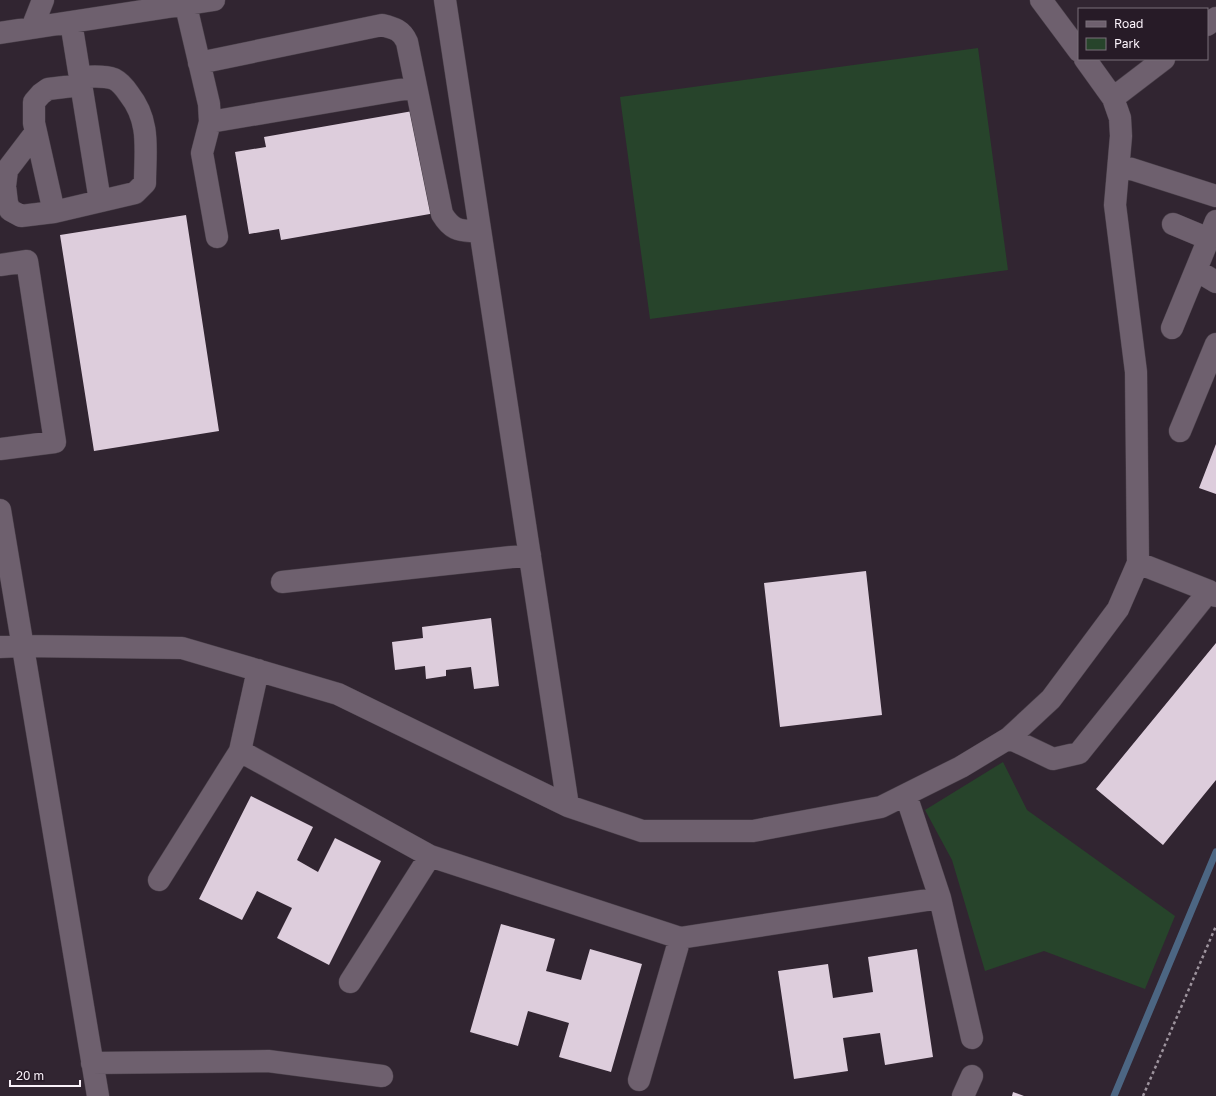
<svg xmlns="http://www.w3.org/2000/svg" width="1216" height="1096" font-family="'Golos Text',sans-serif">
<rect width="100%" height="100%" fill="#312531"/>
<!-- green -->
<path fill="#27442b" d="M978,48L1008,270L650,319L620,97Z
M1003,762L1027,810L1175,916L1145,989L1044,951L985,971L952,860L925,810Z"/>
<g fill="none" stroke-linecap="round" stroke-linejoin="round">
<!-- stream -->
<path stroke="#4c6683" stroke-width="7" d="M1114,1096L1216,852"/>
</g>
<!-- building -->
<path fill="#ddcddc" d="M430,108L447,211L281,240L279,229L249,234L235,152L266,147L264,137Z
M186,215L219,431L94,451L60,235Z
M1216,444V494L1199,488Z
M866,571L882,715L780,727L764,583Z
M491,618L499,686L474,689L471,667L446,670V676L426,679L425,666L395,670L392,642L423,638L422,627Z
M1216,643V780L1163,845L1096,789Z
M251,796L313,827L297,860L318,872L335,838L381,861L329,965L277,938L292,908L257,891L242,920L199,899Z
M501,924L555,939L546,971L581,980L590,949L642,964L611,1072L559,1057L569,1023L528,1011L518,1046L470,1032Z
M917,949L933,1057L885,1065L880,1033L843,1038L848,1071L794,1079L778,971L828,964L833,998L873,992L868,957Z
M1013,1092L1024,1096H1012Z"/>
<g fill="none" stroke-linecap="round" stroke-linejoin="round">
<!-- minor casing -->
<g stroke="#4a404a" stroke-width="23">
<path id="minor" d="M445,0L568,806
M1041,0L1079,51
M186,6L209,104L210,122L202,153L217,237
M71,22L100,201
M1207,25L1216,18
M32,28L43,0
M0,33L214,0
M199,63L382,25C394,28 402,30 407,42L442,214C453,232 460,230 480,232
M1113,98L1164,59
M210,122L416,87
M36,132L7,170L5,186L7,203L10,210L21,216L54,212L135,193L145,183C145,150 151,122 129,94C125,88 120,82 114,79C103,75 91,77 80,77
M1119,165L1216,196
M54,212L34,123V102L41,94L48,89L81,85
M1173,224L1209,239
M0,265L27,261L55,442L0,449
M1196,270L1216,282
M1172,328L1216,221
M1180,431L1216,344
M0,510L98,1096
M1138,563L1209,591L1216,596
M282,582L530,555
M0,647L22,646L182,648L338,694L568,806L642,831H753L881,807L961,767L1009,738L1051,699L1118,609L1138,563L1136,372L1115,205L1121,136L1120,118L1113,98L1085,59
M258,670L240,751L430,856L680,938L940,898L906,795
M1009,738L1053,759L1079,753L1209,591
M159,880L240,751
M940,898L972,1038
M350,982L430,856
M92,1063L268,1061L382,1076
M639,1080L680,938
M963,1096L972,1076"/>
</g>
<!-- path -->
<path stroke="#9e949e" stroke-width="2.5" stroke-dasharray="3 3" stroke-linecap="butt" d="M1143,1096L1216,926"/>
<!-- minor -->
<use href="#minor" stroke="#6e606e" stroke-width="22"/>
</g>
<!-- legend -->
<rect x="1078" y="8" width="130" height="52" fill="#271b27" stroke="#7b717b"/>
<rect x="1086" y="21" width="20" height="6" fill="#6e606e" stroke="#7b717b"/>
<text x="1114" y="28" font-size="12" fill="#faf2fa">Road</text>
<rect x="1086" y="38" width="20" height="12" fill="#27442b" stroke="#7b717b"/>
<text x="1114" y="48" font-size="12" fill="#faf2fa">Park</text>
<!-- scale -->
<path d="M10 1080v6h70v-6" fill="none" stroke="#faf2fa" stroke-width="2"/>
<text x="16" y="1080" font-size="12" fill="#faf2fa" stroke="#271b27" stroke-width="3" paint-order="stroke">20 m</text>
</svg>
